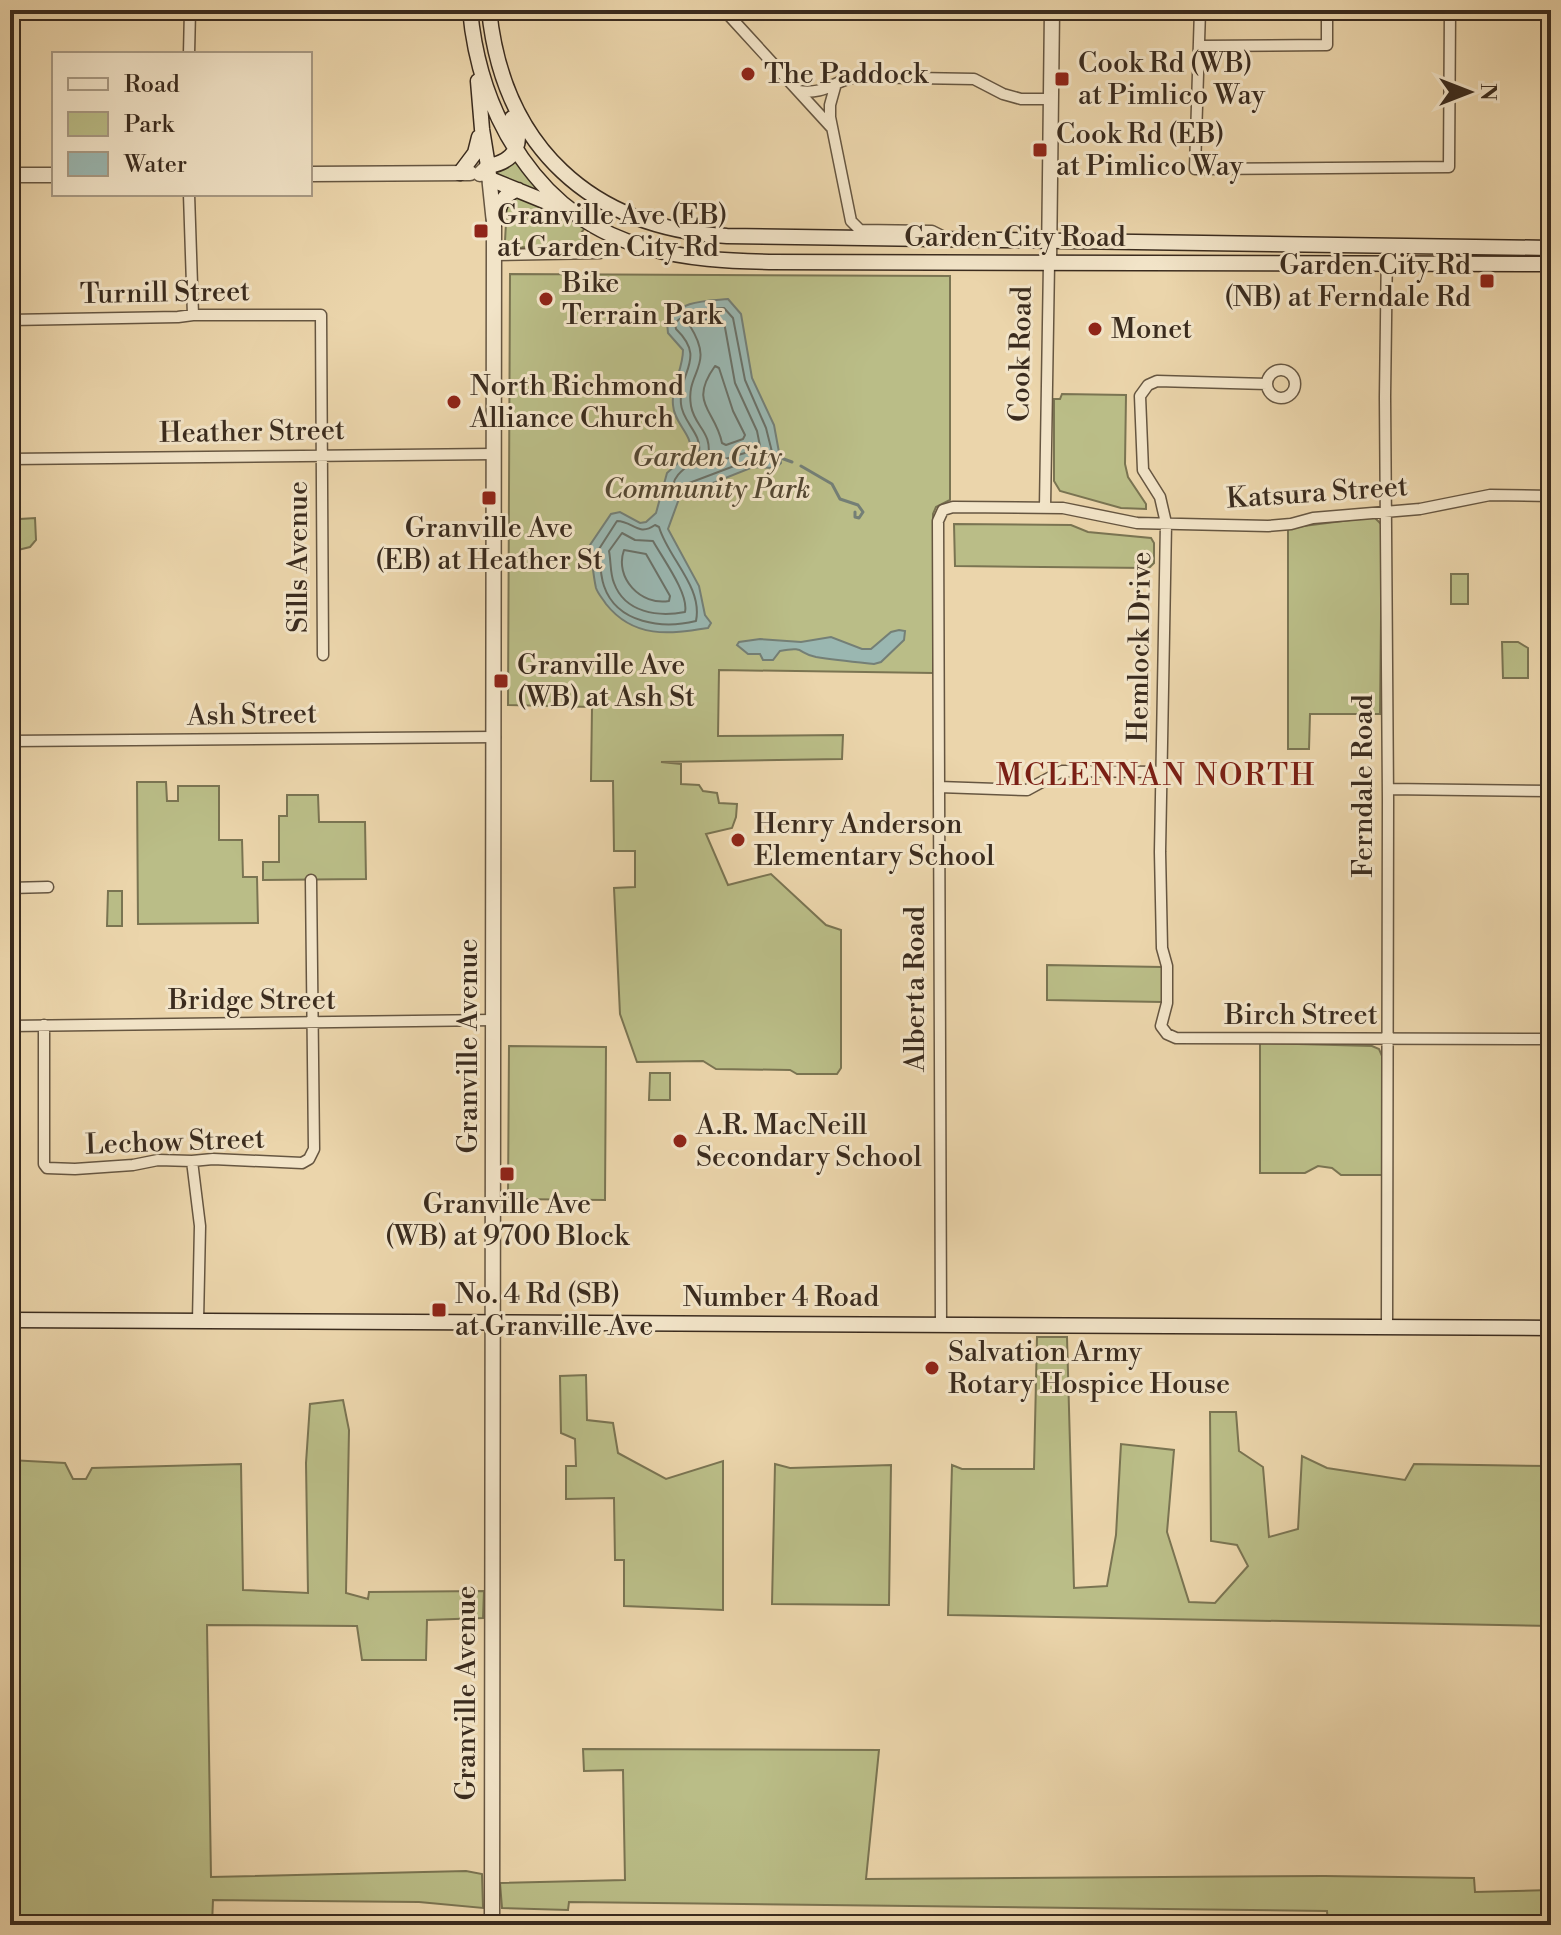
<svg xmlns="http://www.w3.org/2000/svg" width="1561" height="1935" font-family="'Libre Bodoni',serif">
<rect width="100%" height="100%" fill="#ebd5ab"/>
<filter id="stains"><feTurbulence type="fractalNoise" baseFrequency=".0025" numOctaves="4"/><feColorMatrix values="0 0 0 0 .2 0 0 0 0 .09 0 0 0 0 .02 0 0 0 .5 -.17"/></filter>
<radialGradient id="worn" r=".72"><stop offset=".6" stop-color="#630" stop-opacity="0"/><stop offset="1" stop-color="#630" stop-opacity=".3"/></radialGradient>
<!-- green -->
<path fill="#babd87" stroke="#7a7452" stroke-width="2" d="M513,158L543,194L496,176L498,170Z
M517,197H523L585,228L581,233L584,239L578,248L507,247L505,241L507,204Z
M510,274L950,276V500L936,507L933,514V673L719,670L718,736L843,735L842,759L661,762L681,764V784L699,785L703,791L717,793L719,803L737,804L736,817L732,828L706,834L728,885L771,874L826,925L841,930V1068L837,1074H797L790,1070L716,1069L703,1061L637,1062L620,1014L614,888L635,887V851H614L613,781H591L592,707L508,705Z
M1062,394L1126,395L1125,464L1128,477L1146,504V509L1121,508L1060,491L1054,481V399H1060Z
M1374,517L1382,525L1380,714H1310L1309,749H1288V528Z
M35,518L36,540L30,547L18,550L20,519Z
M954,524L1071,525L1088,532L1151,538L1154,543V563L1149,568L955,566Z
M1451,574H1468V604H1451Z
M1502,642H1518L1528,648V678H1503Z
M137,782H166L167,801H178V786H219V840H242L243,877H257L258,923L138,924Z
M287,795H318L319,822H365L366,879L263,880V862H279V816H287Z
M108,891H122V926H107Z
M1047,965L1162,967V1002L1047,1000Z
M1260,1043L1372,1046L1379,1049L1382,1056V1175H1341L1332,1168L1318,1166L1305,1173H1260Z
M509,1046L606,1047L605,1200L508,1199Z
M650,1073H670V1100H649Z
M1037,1337H1067L1074,1588L1107,1586L1116,1535L1121,1444L1174,1450L1167,1532L1189,1602L1215,1603L1248,1566L1237,1545L1211,1541L1210,1412H1236L1239,1451L1263,1467L1269,1537L1298,1529L1302,1456L1327,1468L1405,1480L1414,1464L1547,1466V1597L1551,1598V1626L948,1615L952,1465L962,1469H1034Z
M586,1375L587,1420L613,1423L618,1453L666,1479L723,1461V1610L624,1606V1560H615L614,1498L566,1499V1466H576L575,1439L561,1433L560,1376Z
M343,1400L349,1430L346,1593L368,1599L369,1592L484,1591L483,1618L427,1620L426,1660H362L357,1626L207,1625L211,1877L466,1871L482,1874L483,1908L419,1902L213,1900L212,1925H10V1460L65,1463L73,1479H86L92,1468L241,1464L243,1590L308,1593L306,1463L310,1404Z
M775,1464L790,1468L891,1465L889,1605L772,1604Z
M583,1749L879,1750L866,1879L1324,1876L1474,1878L1475,1892L1551,1890V1925H1328L1327,1911L569,1902L568,1910L502,1908L500,1883L625,1880L623,1770L584,1771Z"/>
<!-- water -->
<path fill="#9ab7b1" stroke="#747f76" stroke-width="2" d="M728,299L741,314L752,378L774,425L781,463L776,468L753,467L680,496L668,529L699,586L705,615L711,623L708,628C669,634 634,639 606,604C603,599 598,594 596,588C593,575 592,559 590,545L611,514L620,512L640,523L646,522L656,513L667,473L691,451C692,434 674,423 673,405C671,385 683,370 683,350L668,333L667,322C678,300 707,301 728,299Z
M899,630L905,631L904,640L881,662L874,664C855,662 835,660 816,657C797,653 806,646 780,651L773,660H763L760,654H748L737,645L739,642L760,639L801,642L831,637L862,649H871L891,632Z"/>
<g fill="none" stroke-linecap="round" stroke-linejoin="round">
<!-- shore -->
<path stroke="#6a7168" stroke-width="2" d="M724,308L733,318L745,380L766,428L773,456L769,460H750L676,488L673,485C676,469 696,465 699,451C702,434 682,421 681,404C678,371 707,359 676,329L675,323C688,310 707,309 724,308Z
M719,318L724,322L735,383L757,431L760,446L758,449L712,463L708,459C713,431 695,428 691,406C685,371 716,367 690,326L699,321Z
M715,366L719,368L733,411L745,435L743,439L726,445L722,443C715,409 688,404 715,366Z
M617,521C633,521 638,537 655,525L659,527C668,558 703,587 696,621C663,629 617,624 604,586C600,575 600,560 599,549Z
M622,533L635,540L653,541C663,559 689,594 685,612C658,617 625,613 614,583C610,574 611,561 609,551Z
M624,550L646,554L670,596L669,601C641,606 614,578 624,550Z"/>
<!-- stream -->
<path stroke="#747f76" stroke-width="3" d="M781,458L792,462
M801,466L832,484L840,499L858,505L863,512L859,518L855,517V512"/>
<!-- minor casing -->
<g stroke="#665641" stroke-width="13">
<path id="minor" d="M724,10L831,127
M1200,10L1195,169L1449,167L1450,10
M1199,46L1327,45V10
M189,54L190,10
M835,87L830,105V117L851,221L860,230L932,231L944,237
M798,91C827,95 832,81 856,77L974,79L1003,94L1021,99H1050
M189,194L193,315
M494,255L600,253
M10,320L178,317L193,315H321L323,655
M1267 384a14 14 0 1 1 28 0a14 14 0 1 1-28 0Z
M1267,384L1157,381L1148,385L1140,396L1143,470L1160,497L1166,523L1160,852L1162,948L1167,966V1003L1161,1026L1167,1034L1176,1038L1551,1039
M10,459L494,454
M1045,507L1049,263
M10,741L495,737
M939,787L1027,790L1062,771L1161,772
M1388,789L1551,791
M10,888L48,887
M44,1025V1164L47,1168L75,1169L133,1165L158,1160L192,1161L213,1159L302,1163L309,1159L314,1149L311,880
M10,1026L494,1020
M192,1161L200,1226L198,1321
M941,1324L938,521L943,510L953,507L1063,508L1137,523L1268,526L1291,524L1313,518L1420,509L1490,495L1551,496
M1387,1326L1388,800L1385,397L1387,246"/>
</g>
<!-- tertiary casing -->
<g stroke="#665641" stroke-width="17">
<path id="tertiary" d="M310,174L470,173
M480,174L488,166L494,223L492,1925
M10,175H54
M1049,263L1052,10"/>
</g>
<!-- secondary casing -->
<g stroke="#3a2b1e" stroke-width="17">
<path id="secondary" d="M470,10C480,117 539,219 648,248C687,259 728,261 769,262L1551,264
M489,10C503,146 590,228 727,236L1551,248
M478,81L482,129L488,166
M488,166C516,162 525,141 512,118
M460,173L475,153L479,137
M490,179L559,207
M494,223C499,208 501,194 518,190
M10,1320L1551,1328"/>
</g>
<!-- minor -->
<use href="#minor" stroke="#f2e4c8" stroke-width="10"/>
<!-- tertiary -->
<use href="#tertiary" stroke="#f2e4c8" stroke-width="14"/>
<!-- secondary -->
<use href="#secondary" stroke="#f2e4c8" stroke-width="14"/>
</g>
<!-- markers -->
<g fill="#8f2418" stroke="#f2e4c8" stroke-width="3">
<circle cx="748" cy="74" r="8"/>
<rect x="1054" y="71" width="16" height="16" rx="4"/>
<rect x="1032" y="142" width="16" height="16" rx="4"/>
<rect x="473" y="223" width="16" height="16" rx="4"/>
<rect x="1479" y="273" width="16" height="16" rx="4"/>
<circle cx="546" cy="299" r="8"/>
<circle cx="1095" cy="329" r="8"/>
<circle cx="454" cy="402" r="8"/>
<rect x="481" y="490" width="16" height="16" rx="4"/>
<rect x="493" y="673" width="16" height="16" rx="4"/>
<circle cx="738" cy="840" r="8"/>
<circle cx="680" cy="1141" r="8"/>
<rect x="499" y="1166" width="16" height="16" rx="4"/>
<rect x="431" y="1302" width="16" height="16" rx="4"/>
<circle cx="932" cy="1368" r="8"/>
</g>
<g text-anchor="middle" dominant-baseline="central" stroke-width="6" stroke-linejoin="round" paint-order="stroke">
<!-- poi labels -->
<g font-size="28" fill="#3a2b1e" stroke="#f2e4c8" text-anchor="start">
<text x="1078" y="63">Cook Rd (WB)<tspan x="1078" dy="32">at Pimlico Way</tspan></text>
<text x="764" y="74">The Paddock</text>
<text x="1056" y="134">Cook Rd (EB)<tspan x="1056" dy="32">at Pimlico Way</tspan></text>
<text x="497" y="215">Granville Ave (EB)<tspan x="497" dy="32">at Garden City Rd</tspan></text>
<text x="1471" y="265" text-anchor="end">Garden City Rd<tspan x="1471" dy="32">(NB) at Ferndale Rd</tspan></text>
<text x="562" y="283">Bike<tspan x="562" dy="32">Terrain Park</tspan></text>
<text x="1111" y="329">Monet</text>
<text x="470" y="386">North Richmond<tspan x="470" dy="32">Alliance Church</tspan></text>
<text x="489" y="528" text-anchor="middle">Granville Ave<tspan x="489" dy="32">(EB) at Heather St</tspan></text>
<text x="517" y="665">Granville Ave<tspan x="517" dy="32">(WB) at Ash St</tspan></text>
<text x="754" y="824">Henry Anderson<tspan x="754" dy="32">Elementary School</tspan></text>
<text x="696" y="1125">A.R. MacNeill<tspan x="696" dy="32">Secondary School</tspan></text>
<text x="507" y="1204" text-anchor="middle">Granville Ave<tspan x="507" dy="32">(WB) at 9700 Block</tspan></text>
<text x="455" y="1294">No. 4 Rd (SB)<tspan x="455" dy="32">at Granville Ave</tspan></text>
<text x="948" y="1352">Salvation Army<tspan x="948" dy="32">Rotary Hospice House</tspan></text>
</g>
<!-- street labels -->
<g font-size="28" fill="#3a2b1e" stroke="#f2e4c8">
<text x="1015" y="237">Garden City Road</text>
<text transform="translate(165 293) rotate(-1)">Turnill Street</text>
<text transform="translate(1021 354) rotate(-89)">Cook Road</text>
<text transform="translate(252 432) rotate(-1)">Heather Street</text>
<text transform="translate(1317 493) rotate(-4)">Katsura Street</text>
<text transform="translate(298 557) rotate(-90)">Sills Avenue</text>
<text transform="translate(1140 647) rotate(-89)">Hemlock Drive</text>
<text transform="translate(252 715) rotate(-1)">Ash Street</text>
<text transform="translate(1363 786) rotate(-90)">Ferndale Road</text>
<text transform="translate(915 989) rotate(-90)">Alberta Road</text>
<text x="252" y="1000">Bridge Street</text>
<text x="1301" y="1015">Birch Street</text>
<text transform="translate(468 1046) rotate(-90)">Granville Avenue</text>
<text transform="translate(175 1142) rotate(-2)">Lechow Street</text>
<text x="781" y="1297">Number 4 Road</text>
<text transform="translate(466 1693) rotate(-90)">Granville Avenue</text>
</g>
<!-- park labels -->
<g font-size="28" font-style="italic" fill="#544833" stroke="#f2e4c8">
<text x="707" y="457">Garden City<tspan x="707" dy="32">Community Park</tspan></text>
</g>
<!-- neighbourhood labels -->
<g font-size="30" letter-spacing="2" fill="#7a1f14" stroke="#f2e4c8">
<text x="1156" y="776">MCLENNAN NORTH</text>
</g>
</g>
<!-- margin -->
<rect width="1561" height="1935" fill="none" stroke="#ebd5ab" stroke-width="40"/>
<rect x="12" y="12" width="1537" height="1911" fill="none" stroke="#3a2b1e" stroke-width="4"/>
<rect x="20" y="20" width="1521" height="1895" fill="none" stroke="#3a2b1e" stroke-width="2"/>
<!-- legend -->
<rect x="52" y="52" width="260" height="144" fill="#f2e4c8" stroke="#a89a84" stroke-width="2"/>
<rect x="68" y="78" width="40" height="12" fill="#f2e4c8" stroke="#a89a84" stroke-width="2"/>
<text x="124" y="92" font-size="24" fill="#3a2b1e">Road</text>
<rect x="68" y="112" width="40" height="24" fill="#babd87" stroke="#a89a84" stroke-width="2"/>
<text x="124" y="132" font-size="24" fill="#3a2b1e">Park</text>
<rect x="68" y="152" width="40" height="24" fill="#9ab7b1" stroke="#a89a84" stroke-width="2"/>
<text x="124" y="172" font-size="24" fill="#3a2b1e">Water</text>
<!-- north arrow -->
<g transform="translate(1469 92) rotate(90)" stroke="#f2e4c8" stroke-width="6" paint-order="stroke">
<path d="M0-6L14 30L0 20L-14 30Z" fill="#3a2b1e"/>
<text y="-12" font-size="22" font-weight="bold" text-anchor="middle" fill="#3a2b1e">N</text>
</g>
<rect width="100%" height="100%" filter="url(#stains)"/>
<rect width="100%" height="100%" fill="url(#worn)"/>
</svg>
